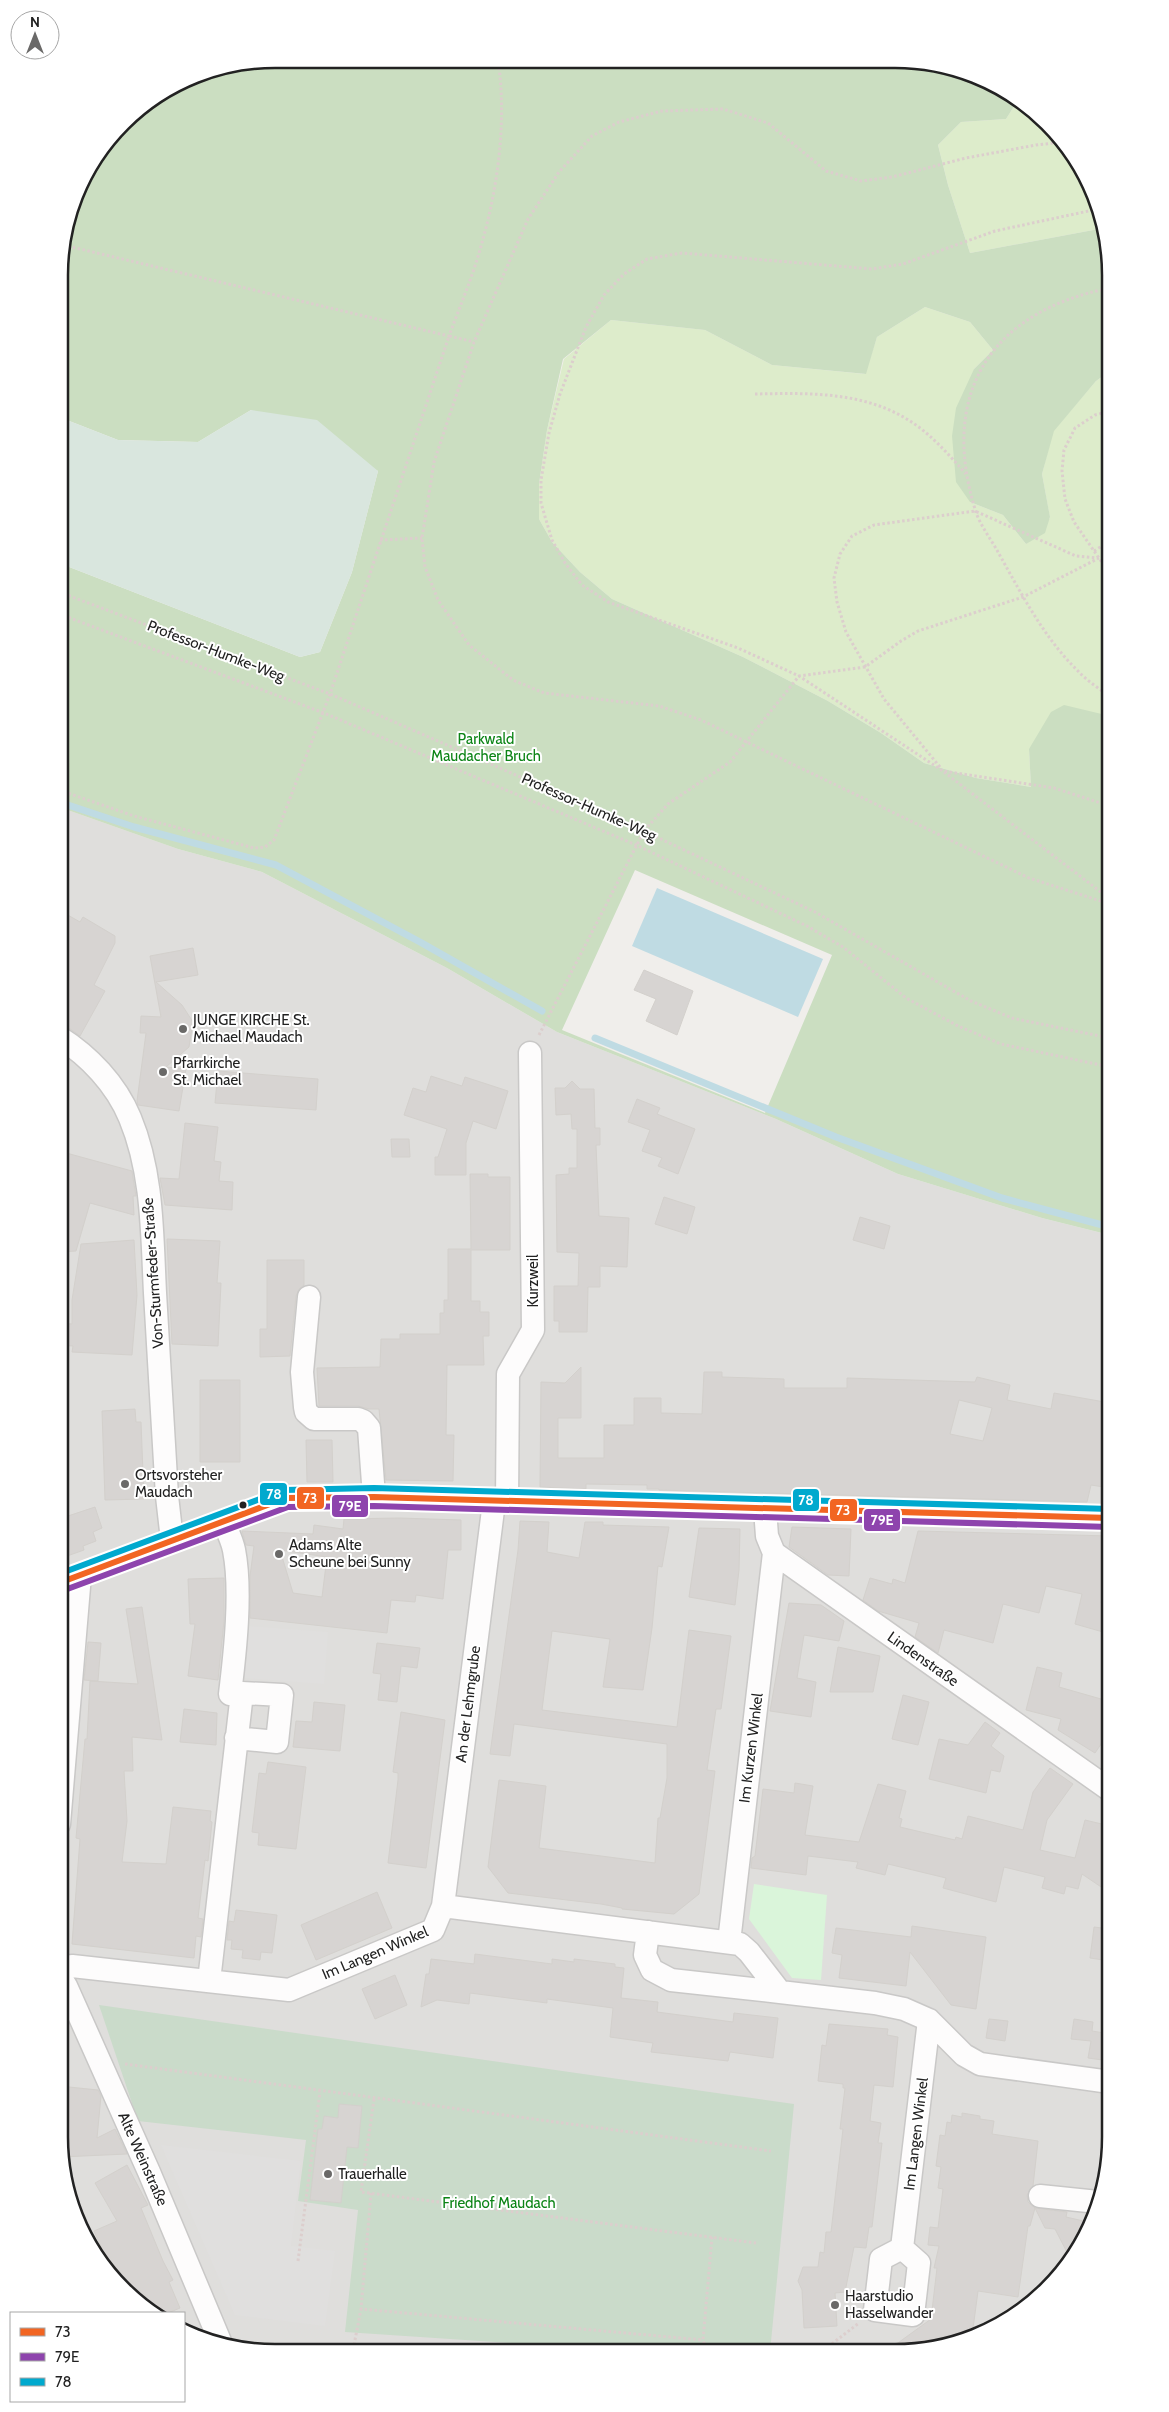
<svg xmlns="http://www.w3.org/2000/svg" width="1169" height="2412" font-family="Cabin,sans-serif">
<rect width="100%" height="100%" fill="#f0eeeb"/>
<!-- residential -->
<path fill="#dfdedc" d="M59,807L178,849L262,872L447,968L557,1032L776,1119L898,1174L1042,1218L1110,1235V2152L1094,2220L1057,2280L1014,2317L951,2346L895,2353L233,2349L184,2333V2313H152L132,2300L88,2246L66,2194L59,2138Z"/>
<!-- grass -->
<path fill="#ddeccb" d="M1018,100L1037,112L1074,155L1103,218L1104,228L970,253L948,185L938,145L961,122L1006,119Z
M925,307L970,322L993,350L974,369L970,502L1003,515L1026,544L1050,518L1042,474L1053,431L1096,381L1110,371V716L1029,749L1031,787L976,778L924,763L881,733L828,701L743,657L612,599L580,572L552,542L539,519V484L547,430L564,359L611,320L705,330L772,365L865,374L877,337Z"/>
<!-- forest -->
<path fill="#cbdec1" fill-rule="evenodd" d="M274,59L936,63L990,81L1018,100L1006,119L961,122L938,145L948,185L970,253L1104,228L1110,274V371L1096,381L1054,431L1042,474L1050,517L1045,533L1026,544L1003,515L970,502L956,482L952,436L956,408L974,369L993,350L970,322L925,307L877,337L866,374L772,365L705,330L611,320L563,359L547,430L539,484V519L552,542L580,572L612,599L743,657L828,701L881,733L924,763L976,778L1031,787L1029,749L1051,712L1064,705L1110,716V1235L1042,1218L898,1174L776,1119L557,1032L447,968L262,872L178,849L59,807V563L300,657L320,652L352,572L378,471L251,410L198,442L118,440L59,417V260L81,179L132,112L192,75ZM635,870L832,955L765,1113L562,1030Z"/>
<!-- wetland -->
<path fill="#d9e6de" d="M251,410L317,420L378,471L352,572L320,652L300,657L59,563V417L118,440L198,442Z"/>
<!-- cemetery -->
<path fill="#cadbca" d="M99,2005L794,2104L770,2352H648L345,2332L358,2210L298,2201L306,2140L138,2121Z"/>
<!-- park -->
<path fill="#daf5da" d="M754,1884L827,1895L821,1980L792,1978L749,1919Z"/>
<!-- parking -->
<path fill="#e0dfde" d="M247,1626L328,1632L324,1684L244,1678Z
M161,2145L301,2161L291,2246L335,2251L325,2326L235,2315Z"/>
<!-- water -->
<path fill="#bfdbe3" d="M657,888L823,959L798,1017L632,946Z"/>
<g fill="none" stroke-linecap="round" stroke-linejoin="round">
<!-- stream -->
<path stroke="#bfdbe3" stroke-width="7" d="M59,802L134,827L276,865L420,942L542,1011
M595,1038L836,1137L1002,1198L1110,1227"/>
</g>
<!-- building -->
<path fill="#d7d4d2" stroke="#d3d0cc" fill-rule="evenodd" d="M59,910L80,922L83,917L115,936V943L94,985L105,991L80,1036L66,1026L59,1024Z
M193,948L198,975L156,982L182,1005L193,1022L189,1047L166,1067L186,1069L179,1111L138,1105L137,1101L146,1033H140L141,1016L161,1017L150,956Z
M644,970L693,991L677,1035L646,1021L656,999L634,990Z
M218,1071L318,1079L316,1110L215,1103Z
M431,1076L462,1086L465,1077L508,1091L496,1129L473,1121L466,1143V1175H435V1157H438L447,1129L404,1115L413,1088L426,1092Z
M572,1081L580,1089H594L595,1128H600V1145H596L599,1216L629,1218L627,1267L600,1266V1287H588L587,1332H559V1321H554V1286H578L579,1253L557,1252L556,1175L569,1174V1168H577V1129H572L571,1114L556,1115L555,1088H565Z
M637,1099L660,1108L657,1114L695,1129L678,1174L658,1166L662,1158L642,1151L650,1130L628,1122Z
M185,1123L218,1127L214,1161L221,1162L219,1181L233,1182L232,1210L165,1205L160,1178L179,1179Z
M391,1139H409L410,1157H392Z
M59,1151L132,1171L134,1184L136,1196H133L134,1215L90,1203L76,1251L60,1252L59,1245Z
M470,1174H488V1177H510V1250H471V1301H480V1312H489V1336H483L484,1365H447L446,1435H454L453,1481L386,1480L379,1409H369L358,1406H319L317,1368L380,1367L381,1339H400V1334H440V1313H444V1300H448V1249H471Z
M664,1197L695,1207L687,1234L655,1224Z
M860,1217L890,1226L884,1249L853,1240Z
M167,1239L220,1241L217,1283H221L218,1346L172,1344Z
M134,1240L137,1295L132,1355L72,1352L73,1346L59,1345V1323L72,1324V1300L81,1244Z
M267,1260H304V1285L299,1289L296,1296L290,1356L260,1357V1329H267Z
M581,1367V1418H558V1458H604V1425H634V1398H661V1413L702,1414L704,1372H722V1377L784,1379V1388H847V1378L975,1382L977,1377L1010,1385L1007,1400L1051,1409L1054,1393L1110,1403V1488L1091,1485L1087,1502L659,1490V1489H647V1485L586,1484V1489L540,1487L541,1382L565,1383ZM959,1400L992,1408L983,1441L950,1434Z
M200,1380H240V1462H200Z
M135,1409L136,1422H141L144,1499L105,1500L102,1411Z
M306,1440H332L333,1482H307Z
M95,1507L102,1528L93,1532L96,1541L83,1546L84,1550L67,1556L66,1552L59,1554V1519Z
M399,1518L461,1520V1550H448L443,1599L416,1595L415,1602L391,1600L387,1633L250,1618V1576L254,1546L246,1545L242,1531L313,1534L314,1525L343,1529L344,1519ZM280,1550L327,1557L322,1597L293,1593Z
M520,1521L549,1522L547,1552L579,1558L585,1522H603V1525L669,1527L662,1567L658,1566L652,1628L643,1690L603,1687L610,1639L552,1631L542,1710L677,1727L689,1630L731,1636L721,1709H716L707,1770L715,1771L699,1894L674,1914L622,1909V1908L601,1904L508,1893L488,1867L499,1780L546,1786L539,1848L655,1863L658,1818H660L667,1778V1744L514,1724L510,1756L490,1754L518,1550Z
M792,1527L851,1529L849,1576L828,1575L789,1547Z
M699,1528L740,1529L739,1570L735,1605L689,1597Z
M918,1531L1110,1536V1567L1101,1603L1110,1606V1634L1075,1624L1082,1594L1046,1586L1039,1613L1003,1604L993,1643L944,1630L938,1653L915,1637L919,1623L878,1611L863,1600L870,1578L892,1584L893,1579L905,1583Z
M224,1578V1621L218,1680L188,1676L195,1624H190L188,1579Z
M789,1603L821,1605L844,1621L839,1641L804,1635L797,1678L816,1682L811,1717L770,1711Z
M142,1607L162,1740L132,1737L133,1771H124L127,1821L122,1862L166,1864L173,1807L211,1811L210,1821L212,1822L208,1861L205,1860L198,1918L203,1919L201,1937L196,1936L194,1958L72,1944L80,1839L76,1838L85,1739H87L90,1681L138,1684L126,1609Z
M88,1642L101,1643L98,1681L84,1680Z
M377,1643L420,1648L417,1668L401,1666L397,1702L378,1700L381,1674L373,1673Z
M838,1647L880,1656L873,1692H830Z
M1037,1667L1062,1673L1059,1687L1108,1701L1103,1722L1110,1724V1731L1095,1753L1058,1730L1061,1719L1026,1710Z
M903,1695L929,1702L918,1745L892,1739Z
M314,1702L345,1705L340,1751L293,1747L296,1721L312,1722Z
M184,1709L217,1713L216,1745L180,1742Z
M401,1712L445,1720L426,1868L388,1863L398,1780V1773L393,1772Z
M985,1722L1000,1733L991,1746L1004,1756L1000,1772L991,1770L986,1793L929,1779L939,1739L968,1745Z
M268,1762L306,1767L296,1849L258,1845L259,1833L252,1832L259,1773L266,1774Z
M1050,1768L1073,1784L1047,1820L1040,1850L1075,1858L1085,1820L1110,1826V1893L1082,1874L1078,1889L1066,1886L1064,1894L1042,1888L1045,1877L1004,1867L996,1902L943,1888L946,1878L888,1864L885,1875L856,1868L858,1862L808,1856L806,1875L751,1868L752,1858L755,1856L763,1789L794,1793L795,1783L813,1786L805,1835L859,1842L878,1784L906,1791L899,1818L902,1819L900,1827L955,1840L956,1837L962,1839L968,1816L1023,1830L1033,1792Z
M377,1892L392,1928L316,1960L301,1925Z
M236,1910L277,1915L272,1953L261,1952L260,1960L242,1958L243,1950L231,1949L232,1940H227L229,1921L234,1922Z
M912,1926L986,1937L976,2009L951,2005L910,1952L906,1986L839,1978L842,1955L832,1953L836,1928L911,1937Z
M1094,1927L1110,1929V1961L1090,1958Z
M475,1954L552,1964V1959L574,1962V1959L615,1964V1967L624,1968L621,1998L658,2002L657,2012L733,2022L734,2013L778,2018L773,2058L730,2052L728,2061L651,2052L653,2043L610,2037L613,2008L547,1999V2003L470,1993L469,2004L437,2000L421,2007L426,1974H429L431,1959L474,1964Z
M395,1975L407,2005L375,2019L362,1989Z
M989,2019L1008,2021L1005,2041L986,2038Z
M1074,2019L1093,2022L1092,2031L1110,2034V2061L1088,2058L1091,2041L1071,2039Z
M829,2024L888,2029L887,2035L898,2037L893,2087L874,2085L870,2121L881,2123L878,2143H882L872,2227H869L866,2248L854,2247L845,2292L835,2293L837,2326L804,2328L802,2290L798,2281L803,2267H818L820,2252L824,2253L826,2232H831L843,2129H840L845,2088H843V2084L818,2081L822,2045L826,2046Z
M59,2086L98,2090L101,2096L97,2138L115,2129L127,2154L61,2157L67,2152L59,2132Z
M339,2104L362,2106L358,2148L347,2147L341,2203L310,2200L318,2129H322L324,2116L338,2118Z
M962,2113L980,2116V2119L994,2121L992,2134L1038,2141L1033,2186L1027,2195L1028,2202L1035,2208L1030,2226H1028L1018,2297L978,2291L972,2336L951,2346L884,2353L931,2319L937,2268H934L939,2246L928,2245L930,2227L938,2228L943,2189L938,2188L941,2167L936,2166L940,2135L945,2136L947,2122L951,2123L952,2115L962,2117Z
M127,2165L148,2205L141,2208L163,2261L173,2280L169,2282L180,2308L168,2313H154L144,2294L129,2296L115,2278L94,2231L117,2221L95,2183Z
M1035,2208L1067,2212L1066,2217L1092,2223L1070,2258L1055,2229L1045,2228Z"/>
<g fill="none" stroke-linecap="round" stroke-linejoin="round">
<!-- minor casing -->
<g stroke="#c9c8c7" stroke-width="25">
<path id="minor" d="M59,1037C89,1056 116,1084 130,1118C153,1173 152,1234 155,1293C159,1361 163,1428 167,1496L172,1540
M309,1297L302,1372L305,1407L306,1412L314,1419H358L363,1421L369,1428L374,1497
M507,1502L508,1374L533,1330L530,1053
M765,1509L767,1536L774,1553L1110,1790
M223,1521C227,1530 232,1540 234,1550C242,1591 235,1653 230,1694
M59,1583L286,1498L374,1497L1110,1518
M59,1824L80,1575
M443,1906L494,1502
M648,1932L645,1955L652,1970L671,1980L780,1992
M729,1942L774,1553
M59,1972L72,1966L289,1990L433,1930L443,1906L740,1944L749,1952L780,1992L875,2003L904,2009L929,2020L964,2055L980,2064L1110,2082
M59,1976L66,1986L149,2172L222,2346
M209,1981L242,1693L282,1695L277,1742L236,1738
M1040,2196L1098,2202
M902,2248L919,2263L913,2315L875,2310L881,2259L902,2248L929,2020"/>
</g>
<!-- path -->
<path stroke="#dccecd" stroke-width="3" stroke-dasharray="2.5 2.5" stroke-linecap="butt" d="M1063,142L1036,145L966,158L892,177L861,181L826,171L768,123L723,109L662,111L619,122L592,136L559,172L528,219L474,342L434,462L422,538L425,567L438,600L469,645L513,680L544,693L659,706L701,720L1029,878L1110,904
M1098,209L995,231L903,264L872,269L682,253L647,259L624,274L604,295L586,327L560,394L549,433L541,480V503L552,540L565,563L582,585L608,602L738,648L799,676L943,771L1054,788L1110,806
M63,245L449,336C460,306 473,276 481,246C498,188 507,120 498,60
M755,394C808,393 863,391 910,421C932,435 949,455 966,474
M380,540L422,538
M1094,551L1110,541
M1110,574L1074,522L1065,499L1062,471L1064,450L1075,428L1095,415L1110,411
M59,592L330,694L644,831L815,912L971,1001L1012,1018L1110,1038
M59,614L324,713L636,845L807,926L843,947L906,998L958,1026L1001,1044L1110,1067
M1110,697C1100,689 1087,681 1078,671C1044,638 1021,593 998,552C991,539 979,524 975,509C939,392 992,311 1110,288
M940,767L884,699L846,632L837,602L834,578L840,554L852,536L874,525L975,511L1076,556L1098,558
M944,772L1110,899
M59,790L134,816L254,848L265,847L274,840L330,694L449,336L474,342
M539,1035L644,831L668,804L730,762L799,676L865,667L901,641L918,631L1023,597L1099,558
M125,2064L771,2151
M374,2099L361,2192L756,2243
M371,2193L361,2309L703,2340
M712,2237L703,2340L706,2350L716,2352
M298,2261L320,2092
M354,2345L361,2309
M820,2353L859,2323"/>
<!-- minor -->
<use href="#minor" stroke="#fdfcfc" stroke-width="22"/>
<!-- bus-1 casing -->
<g stroke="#fff" stroke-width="10">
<path id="bus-1" d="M59,1583L286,1498L374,1497L1110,1518"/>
</g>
<!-- bus-2 casing -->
<g stroke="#fff" stroke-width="10">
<path id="bus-2" d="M62,1591L288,1507L374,1506L1110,1527"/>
</g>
<!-- bus-3 casing -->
<g stroke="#fff" stroke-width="10">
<path id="bus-3" d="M59,1574L284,1490L374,1488L1110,1509"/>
</g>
<!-- bus-1 -->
<use href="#bus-1" stroke="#f26522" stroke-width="6"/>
<!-- bus-2 -->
<use href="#bus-2" stroke="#8e44ad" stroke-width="6"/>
<!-- bus-3 -->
<use href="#bus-3" stroke="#00a9ce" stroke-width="6"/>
</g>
<!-- markers -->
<g fill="#6a6968" stroke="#fff" stroke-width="2">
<circle cx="183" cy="1029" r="5"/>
<circle cx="163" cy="1072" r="5"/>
<circle cx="125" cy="1484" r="5"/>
<circle cx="279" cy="1554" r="5"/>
<circle cx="328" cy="2174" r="5"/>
<circle cx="835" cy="2305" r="5"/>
</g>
<circle fill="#222" stroke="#fff" stroke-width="2" cx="243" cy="1505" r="4.5"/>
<g text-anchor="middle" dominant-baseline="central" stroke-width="4" stroke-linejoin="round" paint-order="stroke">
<!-- street labels -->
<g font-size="15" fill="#222" stroke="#fff">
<text transform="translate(216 651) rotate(21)">Professor-Humke-Weg</text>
<text transform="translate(589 807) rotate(24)">Professor-Humke-Weg</text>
<text transform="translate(153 1273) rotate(-94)">Von-Sturmfeder-Straße</text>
<text transform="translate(533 1281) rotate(-90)">Kurzweil</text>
<text transform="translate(923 1659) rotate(35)">Lindenstraße</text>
<text transform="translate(468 1704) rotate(-83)">An der Lehmgrube</text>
<text transform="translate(751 1748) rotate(-83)">Im Kurzen Winkel</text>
<text transform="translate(375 1953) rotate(-23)">Im Langen Winkel</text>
<text transform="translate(916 2134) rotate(-83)">Im Langen Winkel</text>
<text transform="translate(143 2159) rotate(66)">Alte Weinstraße</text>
</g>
<!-- park labels -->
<g font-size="15" fill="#0c8416" stroke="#fff">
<text x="486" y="739">Parkwald<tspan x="486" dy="17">Maudacher Bruch</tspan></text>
<text x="499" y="2203">Friedhof Maudach</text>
</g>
<!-- poi labels -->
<g font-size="15" fill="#222" stroke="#fff" text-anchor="start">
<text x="193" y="1020">JUNGE KIRCHE St.<tspan x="193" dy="17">Michael Maudach</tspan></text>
<text x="173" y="1063">Pfarrkirche<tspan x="173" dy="17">St. Michael</tspan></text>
<text x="135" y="1475">Ortsvorsteher<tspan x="135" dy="17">Maudach</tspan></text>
<text x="289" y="1545">Adams Alte<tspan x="289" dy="17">Scheune bei Sunny</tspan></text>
<text x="338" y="2174">Trauerhalle</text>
<text x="845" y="2296">Haarstudio<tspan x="845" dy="17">Hasselwander</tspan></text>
</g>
</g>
<!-- crop -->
<path d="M0 0H1169V2412H0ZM275 68H895A207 207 0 0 1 1102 275V2137A207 207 0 0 1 895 2344H275A207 207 0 0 1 68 2137V275A207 207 0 0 1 275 68Z" fill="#fff" fill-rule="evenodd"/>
<path fill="none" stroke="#222" stroke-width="2.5" d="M275 68H895A207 207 0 0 1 1102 275V2137A207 207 0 0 1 895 2344H275A207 207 0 0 1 68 2137V275A207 207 0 0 1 275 68Z"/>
<g stroke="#fff" stroke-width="2">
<rect x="259" y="1482" width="29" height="24" rx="5" fill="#00a9ce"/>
<rect x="296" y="1486" width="29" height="24" rx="5" fill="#f26522"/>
<rect x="792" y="1488" width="28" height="24" rx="5" fill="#00a9ce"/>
<rect x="331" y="1494" width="38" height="24" rx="5" fill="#8e44ad"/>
<rect x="829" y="1498" width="29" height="24" rx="5" fill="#f26522"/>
<rect x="863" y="1508" width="38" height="24" rx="5" fill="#8e44ad"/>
</g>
<g font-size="14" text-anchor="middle" font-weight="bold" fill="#fff">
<text x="274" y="1499">78</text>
<text x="310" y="1503">73</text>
<text x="806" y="1505">78</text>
<text x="350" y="1511">79E</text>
<text x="843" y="1515">73</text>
<text x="882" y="1525">79E</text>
</g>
<!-- legend -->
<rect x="10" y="2312" width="175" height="90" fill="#ffffff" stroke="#a7a7a7"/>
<rect x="20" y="2328" width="25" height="8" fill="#f26522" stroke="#a7a7a7"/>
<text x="55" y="2337" font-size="15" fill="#222222">73</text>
<rect x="20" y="2353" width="25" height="8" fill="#8e44ad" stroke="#a7a7a7"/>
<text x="55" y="2362" font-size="15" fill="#222222">79E</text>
<rect x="20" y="2378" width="25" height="8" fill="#00a9ce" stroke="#a7a7a7"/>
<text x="55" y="2387" font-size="15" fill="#222222">78</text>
<!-- north arrow -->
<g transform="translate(35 35)"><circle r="24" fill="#ffffff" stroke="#a7a7a7"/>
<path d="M0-4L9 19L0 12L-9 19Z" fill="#6a6968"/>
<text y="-8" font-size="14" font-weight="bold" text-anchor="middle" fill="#222222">N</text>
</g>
</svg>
